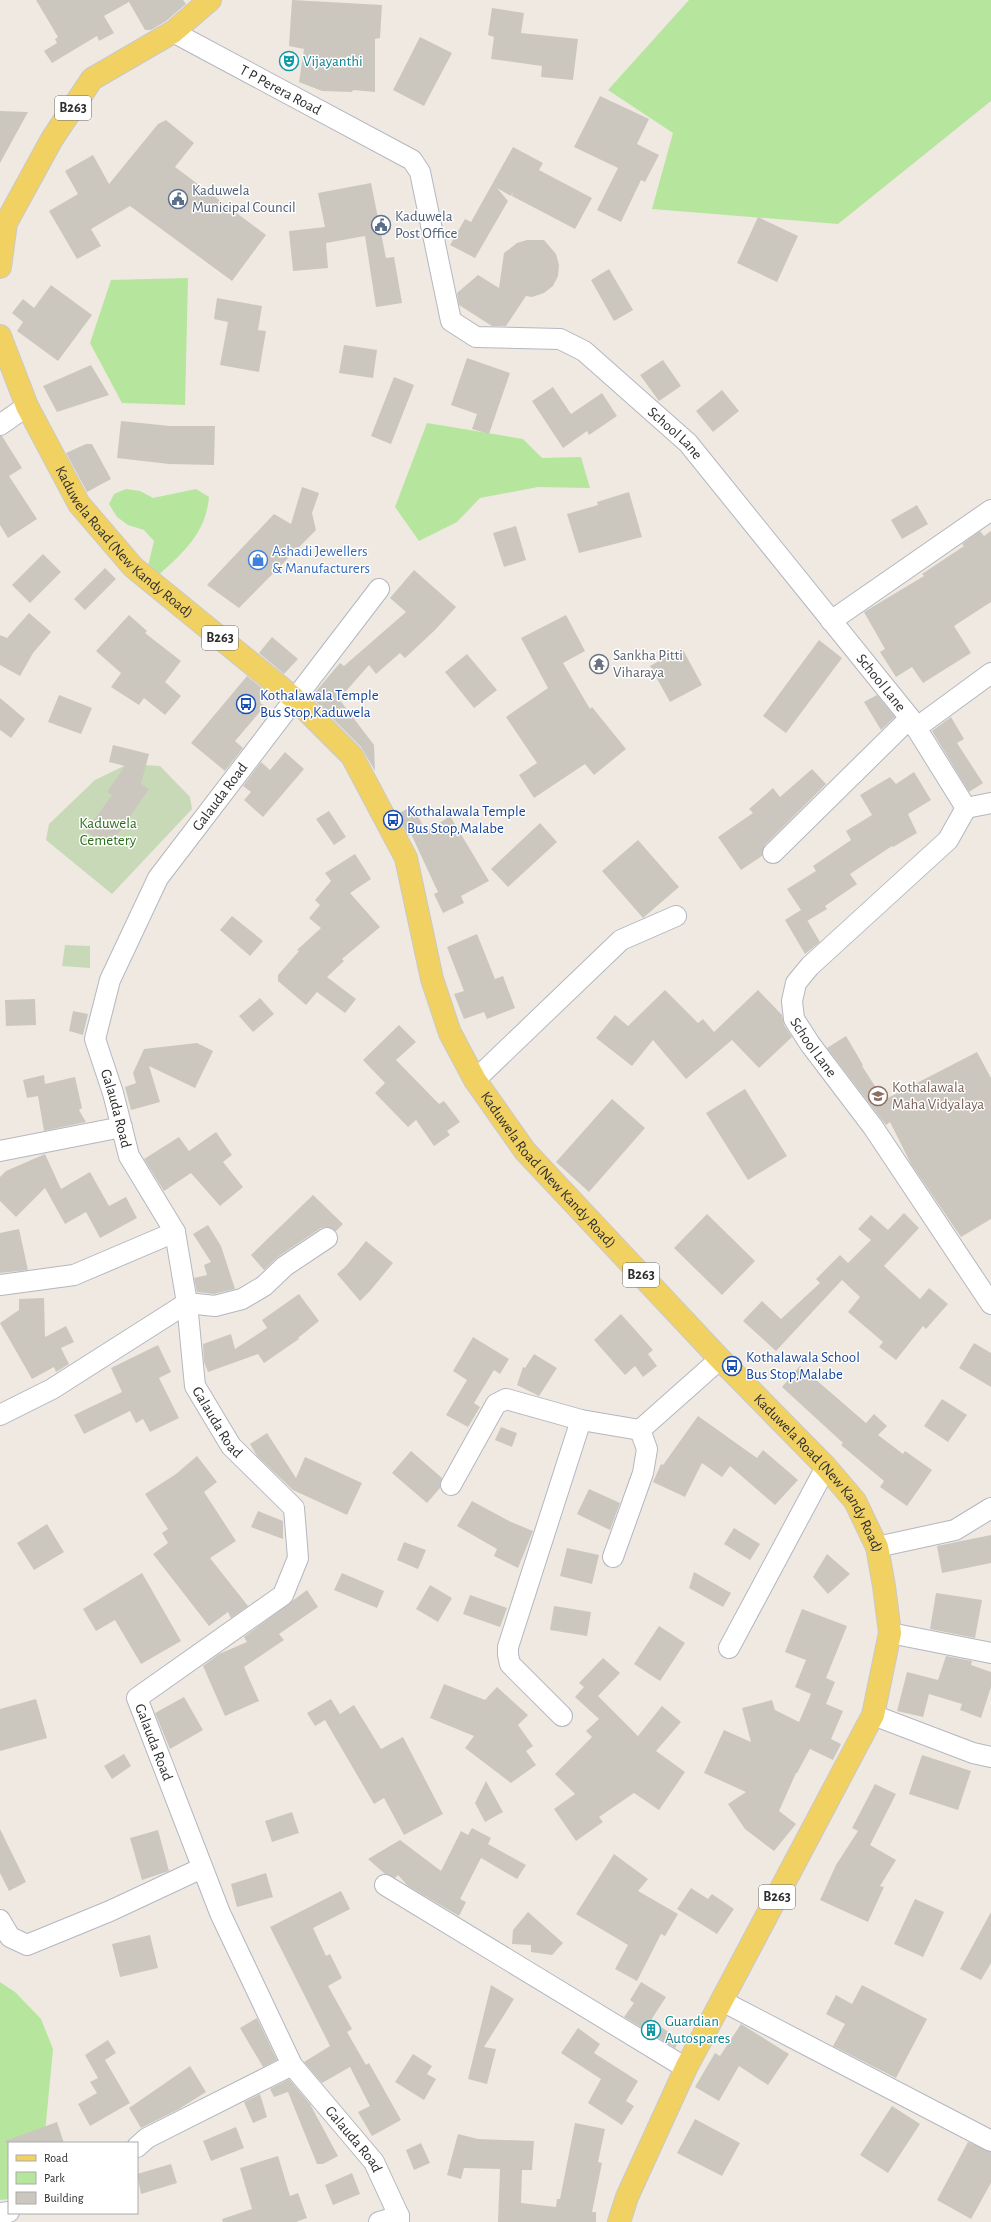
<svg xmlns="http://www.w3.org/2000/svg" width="991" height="2222" font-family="'Alegreya Sans',sans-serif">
<rect width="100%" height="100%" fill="#efe9e1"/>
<!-- green -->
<path fill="#b6e59e" d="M689,0H991V101L838,224L652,209L673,133L608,90Z
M188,278L185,405L122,403L90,343L111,280Z
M427,423L523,439L542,458L581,457L590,488L538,487L480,498L457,522L419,541L395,507Z
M126,489L140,491L153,498L196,489L209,497C206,534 181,555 155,578L147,570L154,541L144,530L128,525L117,517L109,504L114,494Z
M0,1982L15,1992L41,2019L53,2049L44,2143H9V2199L0,2200Z"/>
<!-- cemetery -->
<path fill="#c8d9b8" d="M128,764L160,766L190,797L192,809L112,894L46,840L49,824L95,780Z
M65,945L90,946V968L62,966Z"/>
<!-- building -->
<path fill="#cbc7bf" d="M36,0H183L186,4L166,21L151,30H145L129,2L104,16L114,33L99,41L97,36L52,63L44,51L57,43L55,39L58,37Z
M292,0L382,5L380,38L375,39V92L353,90L352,92L322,91L299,82L304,49L289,46Z
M492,8L524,13L521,33L578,39L573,80L541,77L542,66L491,59L494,37L488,35Z
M420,37L452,53L424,106L393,90Z
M600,96L649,119L637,144L659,155L645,182L641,180L621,222L597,210L618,168L574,147Z
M0,111L28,112L0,163Z
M166,120L194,143L175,167L266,235L232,281L130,206L91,229L101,246L77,259L49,211L78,194L65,171L93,155L109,184L158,124Z
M513,147L543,163L539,170L592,198L575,229L512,196L513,192L511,196L497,188L508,201L475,258L450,245L465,219L471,222Z
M371,183L386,258L394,257L402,303L376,307L365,236L326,243L328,268L293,271L289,231L325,227L318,193Z
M758,217L798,236L777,282L737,263Z
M527,240H544L556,254L559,265L558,276L553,286L544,293L532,297L526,296L506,326H492L459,305L457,293L478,275L499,288L504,253L517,243Z
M609,269L633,310L614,321L591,280Z
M51,285L92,315L58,361L17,331L23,322L12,313L23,299L34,308Z
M217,298L262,306L258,330L266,331L259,372L220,365L228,322L214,319Z
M344,345L377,350L373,378L339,373Z
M467,358L510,373L489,434L472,429L477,414L451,405Z
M663,360L681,386L659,401L640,375Z
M91,365L109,395L57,412L43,386Z
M394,377L414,385L391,444L371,436Z
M553,387L571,414L602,393L617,416L589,435L587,431L563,448L532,401Z
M722,390L739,411L713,432L696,411Z
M121,421L170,426H215L214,465L169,464L117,458Z
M0,436H2L22,468L9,476L37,519L8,538L0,525Z
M86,444H92L111,479L87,492L66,453Z
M302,487L319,493L312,513L316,530L239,608L207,585L274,514L291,524Z
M629,492L642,537L579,553L567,514L598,505L597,502Z
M917,505L928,524L902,539L891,520Z
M516,526L526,560L504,567L493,533Z
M980,531L984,536L991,531V602L954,626L971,653L923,683L912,667L896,677L880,652L885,649L864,612L924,576L922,574L964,546L962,544Z
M43,554L61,572L30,603L12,585Z
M105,568L116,579L85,610L74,599Z
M414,570L456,607L435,630L405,658L400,653L376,674L369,665L339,699L374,745L375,771L361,747L311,697L340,663L344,666L406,612L390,598Z
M29,613L51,632L33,653L20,676L0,665V635L7,638Z
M129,615L147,631L145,633L181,661L165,682L181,696L165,715L144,698L139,705L111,687L121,673L96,651Z
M566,615L585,651L563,663L590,709L592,707L626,749L594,775L585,764L534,798L519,775L537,763L506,717L548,688L521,638Z
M272,637L298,659L284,674L259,653Z
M819,640L842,658L786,733L763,716Z
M682,648L702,685L670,702L650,666Z
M467,654L497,690L474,708L445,672Z
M247,676L268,693L260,703L265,706L235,741L243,748L225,771L191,743Z
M59,695L92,708L81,734L48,722Z
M877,695L895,717L881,730L864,702Z
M0,698L25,719L11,738L0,730Z
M951,717L964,739L957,743L983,783L969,792L932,731Z
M113,745L149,754L141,784L149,789L109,847L86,831L112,795L107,792L125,766L109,762Z
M285,752L304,769L263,817L244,800L251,792L243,786L261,762L270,770Z
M812,769L826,784L765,845L762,856L741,870L718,837L753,813L749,809L773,788L780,797Z
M914,772L931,800L908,814L917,833L893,847L892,846L850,874L857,884L825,906L827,909L807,921L806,918L820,942L805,954L785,920L801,910L787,889L816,871L813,866L851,840L846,831L872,815L860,795L890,777L896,784Z
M413,806L426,832L450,816L489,881L461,896L464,903L443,913L434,894L438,892L411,834L408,836L397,814Z
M329,811L346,837L334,845L316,819Z
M540,823L557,842L508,887L491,869Z
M638,840L679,887L643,918L602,871Z
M355,854L371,879L350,893L380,927L342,959L344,961L327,977L356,999L345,1013L317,992L306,1005L278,981V975L299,951L297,950L321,928L309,918L320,905L315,900L331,881L325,873Z
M232,916L263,941L250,956L220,930Z
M477,934L495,979L503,976L515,1008L487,1019L484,1012L464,1019L454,994L464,991L447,947Z
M665,990L698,1023L703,1019L714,1032L758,990L782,1015L784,1025L792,1037L759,1068L732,1040L686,1079L653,1040L632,1066L596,1038L615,1015L628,1026Z
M260,998L274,1014L253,1032L239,1016Z
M35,999L36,1025L6,1026L5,1000Z
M73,1011L88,1014L83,1035L69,1031Z
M399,1025L416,1042L396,1060L439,1104L444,1101L460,1122L447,1131L450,1135L434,1146L416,1120L408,1127L375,1093L385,1083L363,1060Z
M846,1036L863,1065L862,1066L884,1100L977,1052L991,1078V1219L961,1237L911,1164L890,1122L886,1125L827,1048Z
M197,1043L213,1051L195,1088L149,1066L160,1102L131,1110L125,1087L136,1083L133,1073L144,1049Z
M44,1075L45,1084L75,1077L82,1108L79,1110L86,1122L44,1131L38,1096L27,1098L23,1080Z
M745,1089L787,1156L748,1180L706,1113Z
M612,1099L645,1128L589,1192L556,1162Z
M216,1132L232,1155L223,1162L243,1187L220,1206L191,1173L164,1191L144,1159L179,1137L189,1151Z
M45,1154L61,1189L90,1172L109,1206L126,1197L137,1218L100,1238L86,1212L65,1224L45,1188L16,1217L0,1201V1177L6,1171Z
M313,1195L343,1224L336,1231L327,1227L321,1228L279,1256L264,1270L251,1255Z
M904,1213L919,1228L884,1266L920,1299L929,1288L948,1304L926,1329L923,1326L896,1360L879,1347L883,1342L848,1312L860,1297L842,1280L776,1351L743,1321L762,1301L781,1319L820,1283L816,1279L840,1255L848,1263L871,1240L858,1229L871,1215L888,1230Z
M707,1214L755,1261L722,1295L674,1248Z
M208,1225L221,1246L235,1289L214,1294L197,1292L194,1278L207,1275L204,1265L211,1262L193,1234Z
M19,1229L28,1270L0,1273V1233Z
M366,1241L393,1263L370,1291L360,1301L337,1274L346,1266Z
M299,1294L319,1321L298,1338L299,1339L264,1363L258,1354L208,1372L204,1362L203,1344L231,1334L235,1349L267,1328L262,1320Z
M44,1298L45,1337L66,1326L74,1342L61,1348L69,1364L56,1372L54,1367L32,1379L0,1323L19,1310V1299Z
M621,1314L653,1350L648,1354L657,1366L643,1377L635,1366L625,1375L594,1340Z
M473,1337L509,1359L500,1374L494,1370L474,1403L480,1407L468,1427L446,1415L467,1380L453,1371Z
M974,1343L991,1353V1387L959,1368Z
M158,1345L171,1372L159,1378L179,1418L150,1432L143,1419L136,1423L130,1411L84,1434L74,1415L122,1392L111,1368Z
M534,1354L557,1368L539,1396L517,1385L523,1367L525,1368Z
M800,1366L866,1423L874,1414L887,1426L878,1435L903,1454L905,1451L932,1470L907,1506L880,1487L884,1481L841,1445L843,1443L782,1387Z
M942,1399L967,1415L948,1442L924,1426Z
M698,1416L757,1458L763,1450L798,1480L775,1505L730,1466L722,1477L702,1463L685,1497L653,1482L661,1464L663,1465Z
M501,1427L517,1433L512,1447L495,1440Z
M267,1433L296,1478L305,1457L362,1483L347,1515L293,1490L257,1456L250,1444Z
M411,1451L442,1478L440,1488L427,1503L392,1473Z
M197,1456L217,1482L204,1492L236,1541L210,1558L248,1606L231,1618L228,1612L209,1626L153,1554L168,1543L162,1533L168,1529L145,1494L176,1474Z
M589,1489L620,1503L610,1530L577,1514Z
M472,1501L511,1522L533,1531L518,1568L494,1556L497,1549L457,1526Z
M258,1511L283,1521V1539L251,1527Z
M47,1524L64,1552L34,1570L17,1543Z
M734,1528L760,1544L750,1560L724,1544Z
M991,1535V1563L942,1573L937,1546Z
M404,1542L426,1550L418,1569L397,1560Z
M567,1548L599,1555L592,1584L560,1576Z
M827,1554L850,1574L828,1594L813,1577Z
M694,1572L731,1593L723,1607L689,1588Z
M142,1573L181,1641L141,1664L115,1620L96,1631L83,1609Z
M342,1573L384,1591L377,1608L334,1590Z
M430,1585L452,1598L438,1622L416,1609Z
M307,1590L318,1607L279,1634L284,1640L244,1667L259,1701L225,1716L203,1666L219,1654L247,1642L244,1637Z
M936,1593L982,1600L975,1638L930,1629Z
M470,1595L507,1608L500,1627L463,1614Z
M554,1606L591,1612L587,1636L550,1630Z
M802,1609L847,1626L826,1678L835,1682L826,1704L843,1711L831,1739L841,1744L833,1760L810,1749L797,1773H796L779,1811L796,1824L774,1851L745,1829L728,1804L746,1792L704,1773L724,1730L751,1742L742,1708L772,1700L775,1710L799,1722L811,1694L795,1687L806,1660L785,1652Z
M659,1626L685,1643L660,1681L634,1664Z
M946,1656L972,1661L971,1665L991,1672V1687L981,1718L960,1710L962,1704L929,1694L923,1717L897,1711L907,1672L938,1680Z
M603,1658L620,1673L598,1696L638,1736L662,1706L681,1722L656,1751L685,1772L659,1810L634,1793L599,1817L603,1822L576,1841L554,1809L575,1794L555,1774L592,1737L586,1731L599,1719L575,1697L584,1687L579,1683Z
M444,1684L485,1700L497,1687L528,1715L518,1725L533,1746L526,1751L536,1765L511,1783L465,1748L474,1736L430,1718Z
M184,1697L203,1730L170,1749L155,1713Z
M36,1699L47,1738L0,1751V1709Z
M331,1699L340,1714L354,1705L381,1749L403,1737L443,1814L404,1835L384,1798L374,1804L325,1720L315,1726L307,1713Z
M124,1754L131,1766L112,1779L104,1766Z
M922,1755L971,1771L958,1810L909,1794Z
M486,1781L503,1812L485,1822L475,1803Z
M875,1784L896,1794L870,1845L896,1860L880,1886L884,1887L868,1922L820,1900L836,1865L858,1831L852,1828Z
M292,1812L299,1833L272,1842L265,1821Z
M472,1828L491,1838L488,1844L526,1865L517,1879L481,1858L460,1899L466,1902L459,1916L408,1886L398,1875L395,1878L385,1874L368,1859L400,1840L441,1871L461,1831L468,1835Z
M0,1829L26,1882L9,1891L0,1873Z
M158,1830L169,1871L142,1880L130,1838Z
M614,1854L648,1879L638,1891L678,1914L665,1936L661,1934L637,1981L615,1969L628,1945L576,1914Z
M266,1873L273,1897L237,1907L231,1884Z
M691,1888L708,1899L712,1894L734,1909L717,1934L677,1909Z
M341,1891L350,1909L313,1928L326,1956L330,1954L342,1978L328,1986L352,2029L347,2032L366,2065L369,2063L401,2120L372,2136L358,2112L370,2106L350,2067L322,2083L304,2062L330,2046L270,1927Z
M915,1899L944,1912L923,1957L894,1944Z
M528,1912L563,1943L552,1955L531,1952V1945L512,1944L513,1930Z
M991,1912V1963L981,1980L960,1969Z
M150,1935L158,1968L120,1977L112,1944Z
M641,1982L666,1997L651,2020L680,2040L675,2048L624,2017L634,2003L630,2000Z
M491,1985L514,1999L484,2047L496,2049L487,2084L468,2079Z
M862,1985L927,2019L896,2078L833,2046L845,2024L826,2014L836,1995L852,2004Z
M257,2018L277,2060L263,2067L240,2028Z
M741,2024L789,2054L768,2085L739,2066L719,2101L695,2087L715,2053L720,2056Z
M578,2028L600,2044L594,2053L638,2081L626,2101L634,2106L622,2125L588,2103L601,2079L561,2053Z
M108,2040L116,2053L105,2060L130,2103L90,2126L78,2104L97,2093L90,2082L98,2078L85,2055Z
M413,2054L432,2066L427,2074L436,2079L424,2100L395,2082Z
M190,2066L206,2092L179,2109L141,2128L129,2108Z
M289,2079L310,2104L338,2156L323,2164H317L288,2092L274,2097L270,2089Z
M260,2094L267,2117L253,2123L244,2102Z
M892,2106L920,2124L888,2173L860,2155Z
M695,2119L740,2143L722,2176L677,2153Z
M57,2122L64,2143H6L5,2141Z
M575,2123L605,2129L598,2162L602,2163L592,2212H596V2222H498L500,2169L464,2168L461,2179L447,2175L458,2134L478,2139L534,2141L532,2170H522L521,2203L556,2207L557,2199H560Z
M236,2127L244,2148L211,2161L203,2141Z
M968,2142L991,2152V2183L971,2219L937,2200Z
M421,2143L430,2163L414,2170L406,2150Z
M278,2156L290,2196L298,2193L307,2218L296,2222H223L222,2219L252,2209L240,2168Z
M171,2164L177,2183L141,2194L137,2174Z
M352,2173L360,2194L333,2205L325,2185Z"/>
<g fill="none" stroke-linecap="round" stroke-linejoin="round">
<!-- minor casing -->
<g stroke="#b4b7c1" stroke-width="22">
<g id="minor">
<path id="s1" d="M173,32L412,160L420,172L451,321L476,337L560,339L584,351L688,443L910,718L966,808L948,840L810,966L796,983L792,1001L794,1019L810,1044L873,1127L991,1304"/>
<path d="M0,425L27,406"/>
<path id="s2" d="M379,589L158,878L110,980L95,1039L113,1093L129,1156L175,1232L187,1303L195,1386L231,1446L294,1508L298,1558L283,1595L137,1698L220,1913L292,2065L374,2162L399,2216V2222"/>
<path d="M831,621L991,510"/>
<path d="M916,728L991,673"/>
<path d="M966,808L991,803"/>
<path d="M773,853L910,718"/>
<path d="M475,1080L621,940L676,916"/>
<path d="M0,1151L122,1127"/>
<path d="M0,1285L74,1275L175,1232"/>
<path d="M0,1415L52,1389L187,1303L215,1306L242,1299L264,1286L285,1266L327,1238"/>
<path d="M451,1485L496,1404L506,1399L581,1420L640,1430L720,1359"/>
<path d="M877,1547L955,1530L991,1508"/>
<path d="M613,1557L643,1473L647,1449L640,1430"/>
<path d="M890,1633L991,1653"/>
<path d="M729,1648L826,1467"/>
<path d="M873,1715L973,1753L991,1757"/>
<path d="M562,1716L510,1664L508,1655V1647L581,1420"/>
<path d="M385,1885L686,2068"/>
<path d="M0,1920L10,1937L27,1945L110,1911L202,1868"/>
<path d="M722,2001L991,2141"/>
<path d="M137,2147L147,2138L292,2065"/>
<path d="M0,2213L9,2212"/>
<path d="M379,2222L399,2216"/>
</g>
</g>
<!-- major casing -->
<g stroke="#c9c9c9" stroke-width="24">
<g id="major">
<path d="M0,267L6,223L52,139L92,79L173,32L210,0"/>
<path id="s3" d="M0,336L27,406L79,504L133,567L295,699L352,756L406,858L432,979L450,1033L475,1080L525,1151L720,1359L826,1467L855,1501L877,1547L884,1586L890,1633L873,1715L686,2068L627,2197L619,2222"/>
</g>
</g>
<!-- minor -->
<use href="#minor" stroke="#fff" stroke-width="20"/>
<!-- major -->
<use href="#major" stroke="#f2d163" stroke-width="22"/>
</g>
<!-- icons -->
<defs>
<g id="theatre-ring" transform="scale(1)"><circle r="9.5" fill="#fff" stroke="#0f9aa8" stroke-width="1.5"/><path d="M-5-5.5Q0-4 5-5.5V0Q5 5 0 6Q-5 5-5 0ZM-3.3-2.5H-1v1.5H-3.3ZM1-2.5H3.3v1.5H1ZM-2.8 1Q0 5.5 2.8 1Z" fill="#0f9aa8"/></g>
<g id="civic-ring" transform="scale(1)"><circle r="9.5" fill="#fff" stroke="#5c6f8a" stroke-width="1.5"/><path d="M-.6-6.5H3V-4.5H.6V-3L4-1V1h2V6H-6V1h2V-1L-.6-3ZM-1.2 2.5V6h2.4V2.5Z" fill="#5c6f8a"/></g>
<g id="shop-ring" transform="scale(1)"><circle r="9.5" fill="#fff" stroke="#3f7fe0" stroke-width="1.5"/><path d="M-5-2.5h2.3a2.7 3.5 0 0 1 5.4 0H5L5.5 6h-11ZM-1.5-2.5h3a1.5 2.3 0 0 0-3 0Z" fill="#3f7fe0"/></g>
<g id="temple-ring" transform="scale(1)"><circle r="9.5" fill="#fff" stroke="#6b7280" stroke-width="1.5"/><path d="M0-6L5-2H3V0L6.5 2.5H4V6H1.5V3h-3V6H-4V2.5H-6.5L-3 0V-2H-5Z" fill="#6b7280"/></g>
<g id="bus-ring" transform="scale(1)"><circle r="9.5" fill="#fff" stroke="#1a4fb4" stroke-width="1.5"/><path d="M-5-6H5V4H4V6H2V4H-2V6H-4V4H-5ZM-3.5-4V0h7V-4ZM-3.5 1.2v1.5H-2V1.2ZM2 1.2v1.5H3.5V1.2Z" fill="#1a4fb4"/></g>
<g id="school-ring" transform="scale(1)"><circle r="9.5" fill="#fff" stroke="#8d6e63" stroke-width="1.5"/><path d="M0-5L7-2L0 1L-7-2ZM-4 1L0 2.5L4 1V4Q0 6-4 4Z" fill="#8d6e63"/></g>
<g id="building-ring" transform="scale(1)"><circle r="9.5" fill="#fff" stroke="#0f9aa8" stroke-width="1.5"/><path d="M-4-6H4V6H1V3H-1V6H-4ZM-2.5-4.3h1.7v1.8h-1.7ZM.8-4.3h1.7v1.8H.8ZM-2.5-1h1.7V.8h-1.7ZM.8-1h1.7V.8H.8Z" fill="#0f9aa8"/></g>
</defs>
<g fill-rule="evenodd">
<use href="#theatre-ring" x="289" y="61"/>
<use href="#civic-ring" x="178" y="199"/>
<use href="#civic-ring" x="381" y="225"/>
<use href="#shop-ring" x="258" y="560"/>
<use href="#temple-ring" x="599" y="664"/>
<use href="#bus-ring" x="246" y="704"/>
<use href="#bus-ring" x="393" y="820"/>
<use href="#school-ring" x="878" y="1096"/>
<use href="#bus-ring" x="732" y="1366"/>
<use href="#building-ring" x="651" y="2030"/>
</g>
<g text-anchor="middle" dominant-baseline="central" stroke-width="3" stroke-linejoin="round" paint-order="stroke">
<!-- shield labels -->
<g fill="#fff" stroke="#6d6d6d" stroke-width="1">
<rect x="55" y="96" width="36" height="24" rx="3"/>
<rect x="202" y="626" width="36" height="24" rx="3"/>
<rect x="623" y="1263" width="36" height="24" rx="3"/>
<rect x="759" y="1885" width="36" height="24" rx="3"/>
</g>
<g font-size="14" font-weight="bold" fill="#2e2e2e">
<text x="73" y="108">B263</text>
<text x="220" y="638">B263</text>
<text x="641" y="1275">B263</text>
<text x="777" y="1897">B263</text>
</g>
<!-- culture labels -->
<g font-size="15" fill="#0d838f" stroke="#fff" text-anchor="start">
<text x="303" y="61">Vijayanthi</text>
<text x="665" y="2021">Guardian<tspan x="665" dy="17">Autospares</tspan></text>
</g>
<!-- street labels -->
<g font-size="15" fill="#2e2e2e" stroke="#fff">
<text stroke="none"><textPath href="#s1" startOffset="122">T P Perera Road</textPath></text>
<text stroke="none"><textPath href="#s1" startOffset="701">School Lane</textPath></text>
<text stroke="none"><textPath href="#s3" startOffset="244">Kaduwela Road (New Kandy Road)</textPath></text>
<text stroke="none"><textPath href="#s1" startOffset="1025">School Lane</textPath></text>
<text transform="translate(220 797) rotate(-53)">Galauda Road</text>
<text stroke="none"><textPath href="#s1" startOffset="1493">School Lane</textPath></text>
<text stroke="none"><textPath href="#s2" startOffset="610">Galauda Road</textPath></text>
<text stroke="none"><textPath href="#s3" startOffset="1024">Kaduwela Road (New Kandy Road)</textPath></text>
<text stroke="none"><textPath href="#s2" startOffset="946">Galauda Road</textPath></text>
<text stroke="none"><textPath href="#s3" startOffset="1432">Kaduwela Road (New Kandy Road)</textPath></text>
<text stroke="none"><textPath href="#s2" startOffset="1378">Galauda Road</textPath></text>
<text stroke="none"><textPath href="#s2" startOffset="1826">Galauda Road</textPath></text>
</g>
<!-- service labels -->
<g font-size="15" fill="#4e5e75" stroke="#fff" text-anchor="start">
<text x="192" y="190">Kaduwela<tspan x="192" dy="17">Municipal Council</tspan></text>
<text x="395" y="216">Kaduwela<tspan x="395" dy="17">Post Office</tspan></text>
</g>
<!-- shop labels -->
<g font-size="15" fill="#366cbe" stroke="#fff" text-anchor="start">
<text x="272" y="551">Ashadi Jewellers<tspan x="272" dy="17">&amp; Manufacturers</tspan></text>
</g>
<!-- worship labels -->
<g font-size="15" fill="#5b616d" stroke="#fff" text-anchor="start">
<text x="613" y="655">Sankha Pitti<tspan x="613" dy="17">Viharaya</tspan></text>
</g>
<!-- transit labels -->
<g font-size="15" fill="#164399" stroke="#fff" text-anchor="start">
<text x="260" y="695">Kothalawala Temple<tspan x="260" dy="17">Bus Stop,Kaduwela</tspan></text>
<text x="407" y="811">Kothalawala Temple<tspan x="407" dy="17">Bus Stop,Malabe</tspan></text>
<text x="746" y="1357">Kothalawala School<tspan x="746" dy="17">Bus Stop,Malabe</tspan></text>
</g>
<!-- park labels -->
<g font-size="15" fill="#2c6e1b" stroke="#fff">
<text x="108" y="823">Kaduwela<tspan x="108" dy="17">Cemetery</tspan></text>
</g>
<!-- education labels -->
<g font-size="15" fill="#785e54" stroke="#fff" text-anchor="start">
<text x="892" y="1087">Kothalawala<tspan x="892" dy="17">Maha Vidyalaya</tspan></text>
</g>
</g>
<!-- legend -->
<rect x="8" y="2142" width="130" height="72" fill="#ffffff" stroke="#ababab"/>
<rect x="16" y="2155" width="20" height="6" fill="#f2d163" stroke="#ababab"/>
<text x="44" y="2162" font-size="12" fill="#2e2e2e">Road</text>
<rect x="16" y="2172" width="20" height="12" fill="#b6e59e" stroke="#ababab"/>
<text x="44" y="2182" font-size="12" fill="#2e2e2e">Park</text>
<rect x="16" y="2192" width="20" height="12" fill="#cbc7bf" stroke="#ababab"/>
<text x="44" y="2202" font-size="12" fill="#2e2e2e">Building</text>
</svg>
